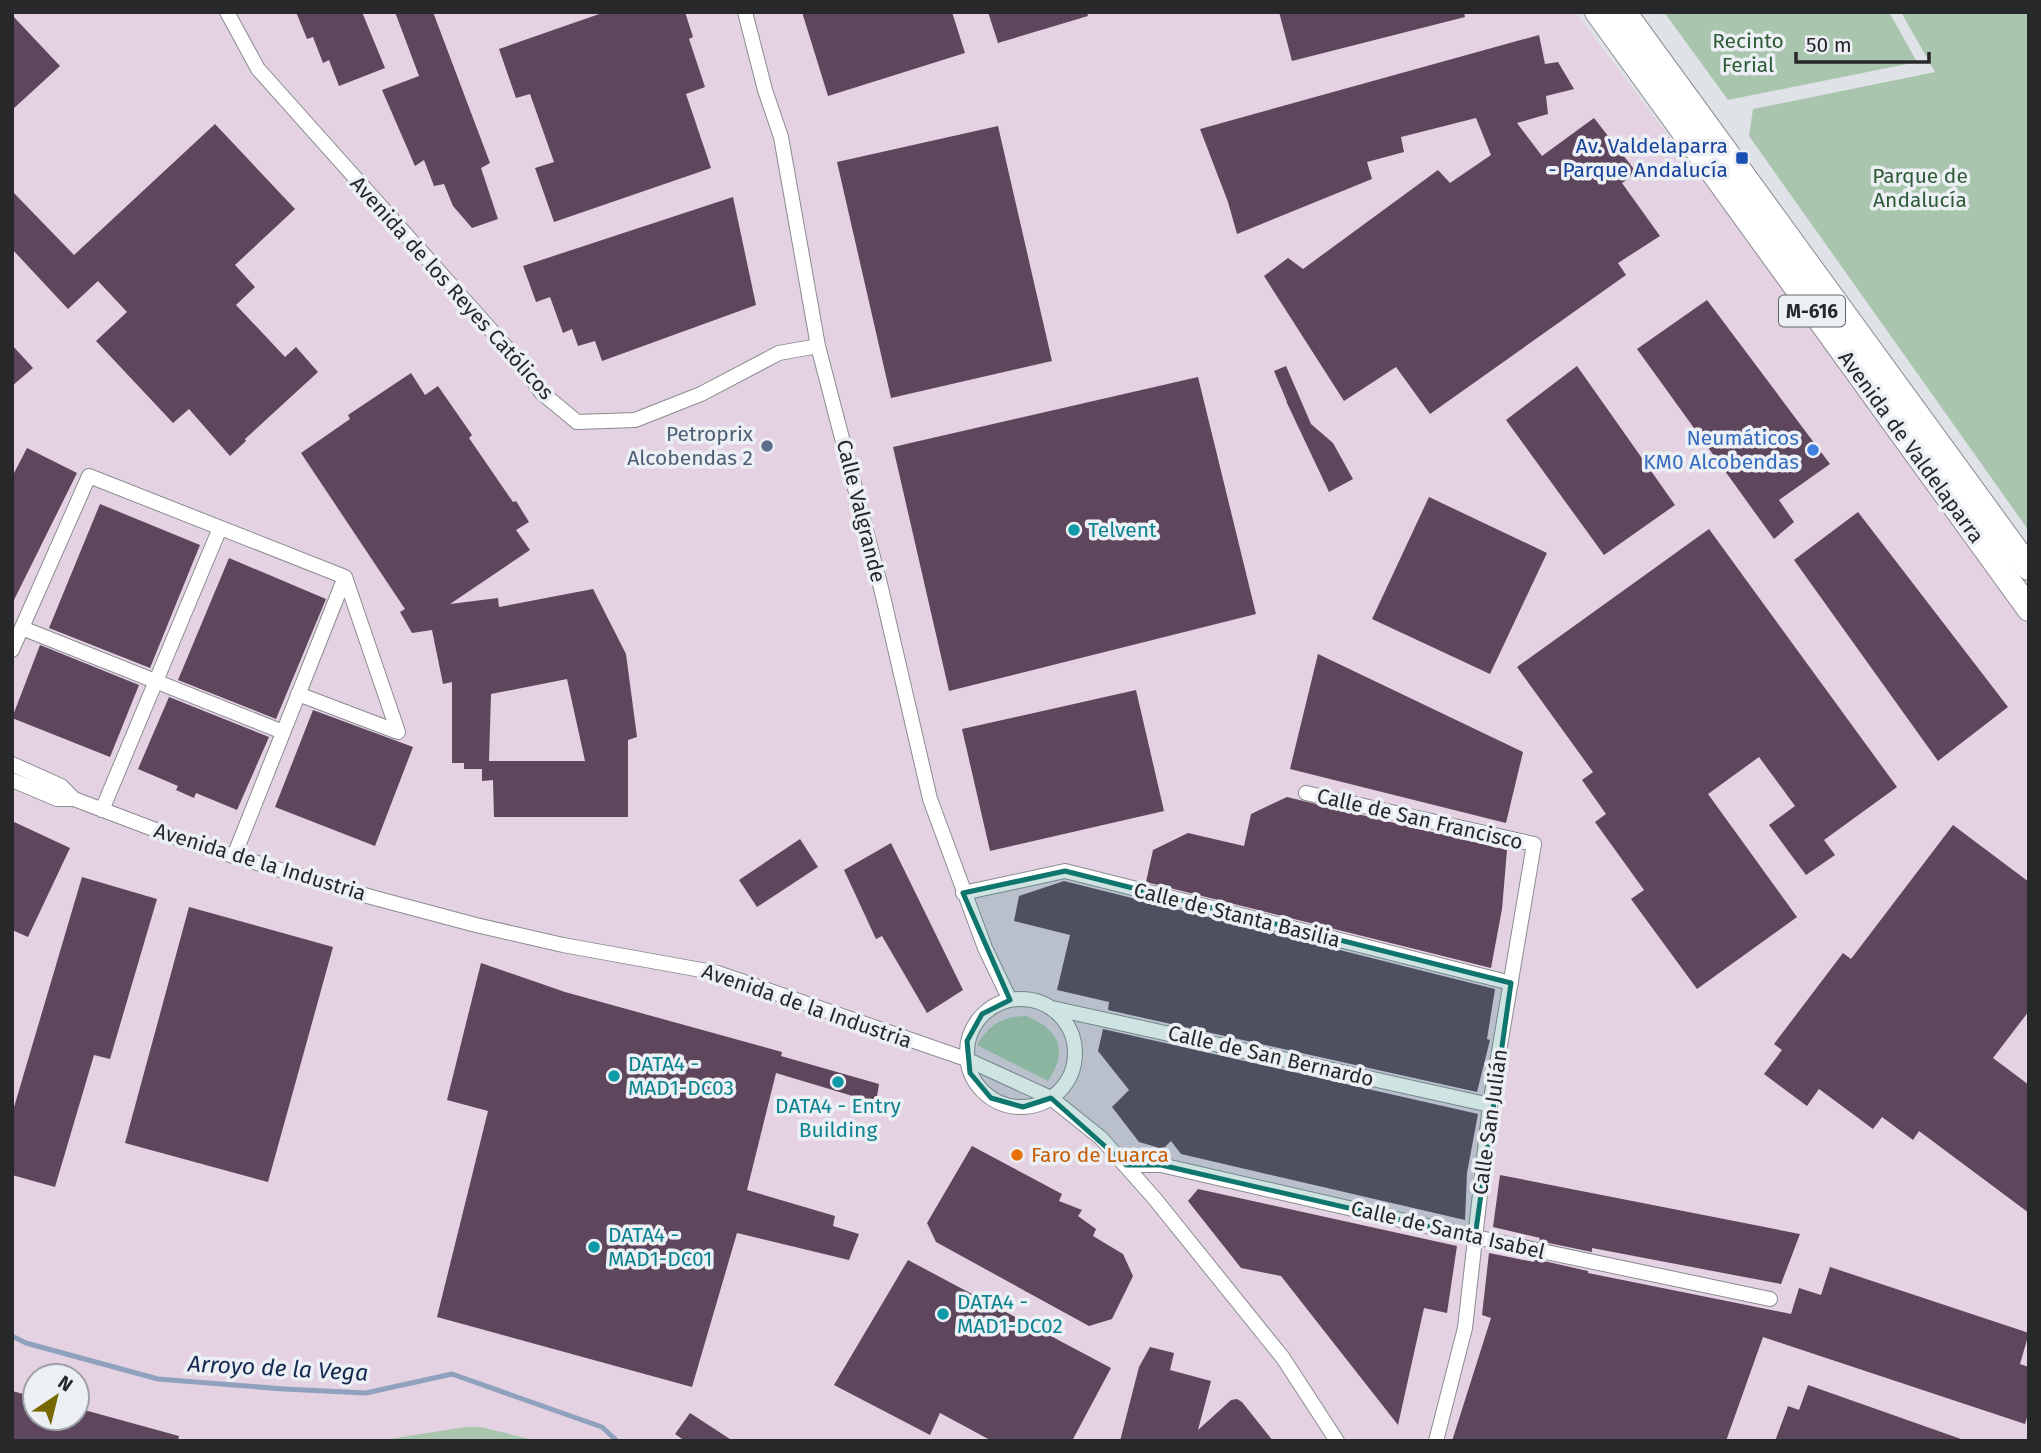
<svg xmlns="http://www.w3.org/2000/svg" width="2041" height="1453" font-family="'Fira Sans',sans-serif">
<rect width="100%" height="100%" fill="#dfe3e7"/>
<!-- industrial -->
<path fill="#e4d2e3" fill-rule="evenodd" d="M12,12H1575L2029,611V1441H12ZM35,1376H77V1418H35Z"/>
<!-- green -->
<path fill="#aac5ad" d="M1664,12H1889L1917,62L1728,100Z
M1901,12H2029V531L1749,136L1753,109L1935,72Z
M1026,1016C1059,1029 1069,1050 1048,1081L977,1045C990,1024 1002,1017 1026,1016Z
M465,1427H481L538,1441H377Z"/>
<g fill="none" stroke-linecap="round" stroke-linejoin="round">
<!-- stream -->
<path stroke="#90a1be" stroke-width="5" d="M12,1336L26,1343L158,1379L284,1389L366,1393L452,1374L602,1427L617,1441"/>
</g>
<!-- building -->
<path fill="#5e465c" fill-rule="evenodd" d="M296,12H362L385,68L339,86L329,60L323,63L313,37L307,39Z
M395,12H433L490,163L481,168L498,219L472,228L453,206L444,184L434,186L424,160L415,166L382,90L419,76Z
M605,12H685L693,37L689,39L705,87L686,94L711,168L554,222L535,168L554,162L530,94L516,98L499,49Z
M802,12H952L965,53L828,96Z
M988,12H1087L1088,16L998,43Z
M1279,12H1464L1465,17L1292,61Z
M12,15L60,66L12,110Z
M1539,35L1545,64L1558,62L1574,89L1546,96L1548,114L1517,123L1542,156L1594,118L1637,173L1622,183L1660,236L1618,263L1626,275L1430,414L1396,367L1344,401L1264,276L1288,258L1303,269L1438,170L1450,183L1491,155L1476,118L1401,137L1404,152L1367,162L1372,179L1237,234L1228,202L1200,129Z
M215,124L295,209L235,265L255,287L236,305L285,357L296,347L318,372L245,439L246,441L230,456L189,409L173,423L96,341L127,312L98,281L68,309L12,249V191L74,255Z
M998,126L1052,361L891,398L837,162Z
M733,197L756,305L602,361L595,341L578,346L572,329L563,333L550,297L536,302L523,266Z
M1707,300L1830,464L1779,500L1794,522L1774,539L1637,349Z
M12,345L33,368L12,386Z
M1286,366L1311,424L1333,443L1353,479L1329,492L1286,401L1287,402L1274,371Z
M1577,366L1675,505L1604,555L1506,420Z
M411,373L425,395L438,386L472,435L469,438L513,502L516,501L529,522L516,530L530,550L450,604L498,598L499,607L593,589L626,654L637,737L628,740V817H494L493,780L482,781V769H464V763H452V682L443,684L432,630L412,633L400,612L405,609L301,453L350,419L348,415ZM567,679L585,761H489L491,694Z
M1198,377L1256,614L949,691L893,447Z
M27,448L77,473L12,604V477Z
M1429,497L1547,553L1490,674L1372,619Z
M100,504L200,545L150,668L49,628Z
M1858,512L2008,707L1938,761L1794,560Z
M1709,529L1897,787L1824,840L1835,855L1806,875L1769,825L1795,806L1759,757L1708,794L1797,917L1697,989L1631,899L1644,890L1595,822L1606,814L1582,780L1593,772L1517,667Z
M229,558L326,599L276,719L178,680Z
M40,645L139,685L110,757L12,718Z
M1318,654L1523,752L1506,823L1290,769Z
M1136,690L1164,811L990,851L962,729Z
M169,697L269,737L237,810L196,793L194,798L176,790L178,786L138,769Z
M313,710L413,747L375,846L275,807Z
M1287,797L1507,850L1502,909L1491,968L1146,882L1153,850L1188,833L1244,846L1251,814Z
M12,821L70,848L28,937L12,930Z
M1953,825L2029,882V1011L1993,1058L2029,1085V1213L1919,1131L1913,1140L1882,1117L1873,1129L1819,1089L1807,1106L1764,1074L1782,1050L1774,1044L1843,953L1851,959Z
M800,839L818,867L757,907L739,880Z
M891,843L963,990L927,1013L882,936L876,939L844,870Z
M82,877L157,899L110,1059L94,1055L55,1187L12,1175V1114Z
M1064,881L1495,989L1487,1039L1490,1040L1477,1092L1108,1010L1109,1002L1057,990L1070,935L1014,921L1019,896Z
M189,907L333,947L268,1182L125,1143Z
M481,963L565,992L782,1052L781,1056L879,1084L876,1103L776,1073L747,1190L835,1216L833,1226L859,1234L849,1260L737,1233L692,1387L437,1317L488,1111L447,1100Z
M1103,1029L1478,1114L1467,1173L1465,1220L1181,1154L1171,1141L1163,1149L1139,1142L1112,1107L1129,1090L1098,1051Z
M972,1146L1062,1194L1059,1201L1082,1210L1078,1216L1096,1229L1093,1236L1123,1254L1133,1276L1112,1319L1089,1326L936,1242L927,1223Z
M1500,1175L1800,1234L1781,1284L1592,1248V1252L1539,1241L1540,1238L1493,1227Z
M1198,1189L1457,1246L1447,1313L1424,1308L1398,1425L1281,1276L1241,1268L1188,1201Z
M1489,1253L1534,1262L1535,1259L1588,1271V1273L1791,1314L1799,1288L1821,1295L1830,1267L2029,1333L2020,1364L2029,1367V1411L2025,1424L1763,1337L1726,1441H1452L1491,1318L1482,1315Z
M908,1260L1111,1368L1072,1441H992L940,1413L930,1435L834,1385Z
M1150,1347L1174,1353L1170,1370L1211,1381L1198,1430L1231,1400L1237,1399L1242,1402L1273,1441H1120L1139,1367Z
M1808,1385L1961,1439L1960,1441H1775L1788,1406L1799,1410Z
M12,1391L35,1397V1418H77V1408L179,1436L178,1441H12Z
M690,1413L733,1441H685L675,1434Z"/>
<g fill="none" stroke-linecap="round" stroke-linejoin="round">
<!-- minor casing -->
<g stroke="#898c91" stroke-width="16">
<path id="minor" d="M227,12L258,69L467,303L520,363L541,392L577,422L635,420L701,394L779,353L818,346
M745,12L765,90L781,137L818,346L881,588L930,799L985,948L1010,1000
M22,628L283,732
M12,650L89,476L345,577L234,856
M298,694L398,732L345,577
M12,764L61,786L74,799L190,843L371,897L476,925L563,945L718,973L966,1059L1051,1098L1101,1138L1155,1199L1283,1358L1337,1441
M12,780L57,799H74
M1306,793L1534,844L1490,1105L1465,1328L1436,1441
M102,810L220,528
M963,893L1065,871L1511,983
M967 1053a54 54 0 1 1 108 0a54 54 0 1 1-108 0Z
M1052,1008L1490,1105
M1126,1165H1161L1475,1237L1770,1299"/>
</g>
<!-- trunk casing -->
<g stroke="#898c91" stroke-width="26">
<path id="trunk" d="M1597,12L2029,609
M1624,12L2029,568"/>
</g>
<!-- minor -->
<use href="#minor" stroke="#fff" stroke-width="14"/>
<!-- trunk -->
<use href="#trunk" stroke="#fff" stroke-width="24"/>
</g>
<!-- marked area -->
<path fill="#0f766e" fill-opacity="0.2" stroke="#0f766e" stroke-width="5" stroke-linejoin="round" d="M1065,871L1511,983L1475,1237L1161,1165H1126L1051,1098L1023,1107L991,1098L970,1073L967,1041L982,1014L1010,1000L963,893Z"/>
<!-- markers -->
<rect fill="#1a4fb4" stroke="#ecf0f5" stroke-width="2.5" x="1735" y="151" width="14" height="14" rx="3.5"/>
<circle fill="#5c6f8a" stroke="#ecf0f5" stroke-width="2.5" cx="767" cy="446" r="7"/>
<circle fill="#3f7fe0" stroke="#ecf0f5" stroke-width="2.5" cx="1813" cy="450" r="7"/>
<g fill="#0f9aa8" stroke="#ecf0f5" stroke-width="2.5">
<circle cx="1074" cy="530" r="7"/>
<circle cx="614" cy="1076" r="7"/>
<circle cx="838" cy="1082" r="7"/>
<circle cx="594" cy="1247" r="7"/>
<circle cx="943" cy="1314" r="7"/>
</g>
<circle fill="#e8710a" stroke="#ecf0f5" stroke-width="2.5" cx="1017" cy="1155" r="7"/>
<g text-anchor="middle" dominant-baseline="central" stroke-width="7" stroke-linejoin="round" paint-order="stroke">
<!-- shield labels -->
<rect fill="#ecf0f5" stroke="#626467" stroke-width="2" x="1779" y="295.5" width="66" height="31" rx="5"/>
<g font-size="19" font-weight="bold" fill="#27282a">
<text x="1812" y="311">M-616</text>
</g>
<!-- park labels -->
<g font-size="21" fill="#2f5b37" stroke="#ecf0f5">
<text x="1748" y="41">Recinto<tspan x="1748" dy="24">Ferial</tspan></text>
<text x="1920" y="176">Parque de<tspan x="1920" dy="24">Andalucía</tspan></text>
</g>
<!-- transit labels -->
<g font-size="21" fill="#164399" stroke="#ecf0f5" text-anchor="end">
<text x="1728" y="146">Av. Valdelaparra<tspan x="1728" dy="24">- Parque Andalucía</tspan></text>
</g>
<!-- street labels -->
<g font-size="21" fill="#27282a" stroke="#ecf0f5">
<text transform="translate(452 288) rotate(48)">Avenida de los Reyes Católicos</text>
<text transform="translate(1911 447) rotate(54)">Avenida de Valdelaparra</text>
<text transform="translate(861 511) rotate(76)">Calle Valgrande</text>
<text transform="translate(1420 819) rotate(13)">Calle de San Francisco</text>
<text transform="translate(260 862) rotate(17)">Avenida de la Industria</text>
<text transform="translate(1237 915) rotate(14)">Calle de Stanta Basilia</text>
<text transform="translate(807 1006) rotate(19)">Avenida de la Industria</text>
<text transform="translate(1271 1056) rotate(13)">Calle de San Bernardo</text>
<text transform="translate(1490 1122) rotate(-82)">Calle San Julián</text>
<text transform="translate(1448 1230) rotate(13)">Calle de Santa Isabel</text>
</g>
<!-- service labels -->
<g font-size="21" fill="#4e5e75" stroke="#ecf0f5" text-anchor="end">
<text x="753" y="434">Petroprix<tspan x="753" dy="24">Alcobendas 2</tspan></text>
</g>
<!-- shop labels -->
<g font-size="21" fill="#366cbe" stroke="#ecf0f5" text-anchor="end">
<text x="1799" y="438">Neumáticos<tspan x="1799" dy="24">KM0 Alcobendas</tspan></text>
</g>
<!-- culture labels -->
<g font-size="21" fill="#0d838f" stroke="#ecf0f5" text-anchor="start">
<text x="1088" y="530">Telvent</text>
<text x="628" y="1064">DATA4 -<tspan x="628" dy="24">MAD1-DC03</tspan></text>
<text x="838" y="1106" text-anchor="middle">DATA4 - Entry<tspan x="838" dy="24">Building</tspan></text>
<text x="608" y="1235">DATA4 -<tspan x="608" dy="24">MAD1-DC01</tspan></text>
<text x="957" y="1302">DATA4 -<tspan x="957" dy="24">MAD1-DC02</tspan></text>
</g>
<!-- food labels -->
<g font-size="21" fill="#c56008" stroke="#ecf0f5" text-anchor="start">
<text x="1031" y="1155">Faro de Luarca</text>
</g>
<!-- water labels -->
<g font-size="23" font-style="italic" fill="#142950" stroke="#ecf0f5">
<text transform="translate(278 1368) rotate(3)">Arroyo de la Vega</text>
</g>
</g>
<!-- border -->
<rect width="2041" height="1453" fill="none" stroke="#27282a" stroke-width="28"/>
<!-- north arrow -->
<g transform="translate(56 1397) rotate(35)"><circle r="33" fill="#ecf0f5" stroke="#9da0a4" stroke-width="2"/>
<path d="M0-5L12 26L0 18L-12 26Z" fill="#776900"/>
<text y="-10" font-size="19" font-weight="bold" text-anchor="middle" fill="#27282a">N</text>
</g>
<!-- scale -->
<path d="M1796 52v10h133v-10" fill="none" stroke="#27282a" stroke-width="3.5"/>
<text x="1806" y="52" font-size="21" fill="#27282a" stroke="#ecf0f5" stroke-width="5" paint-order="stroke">50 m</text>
</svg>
